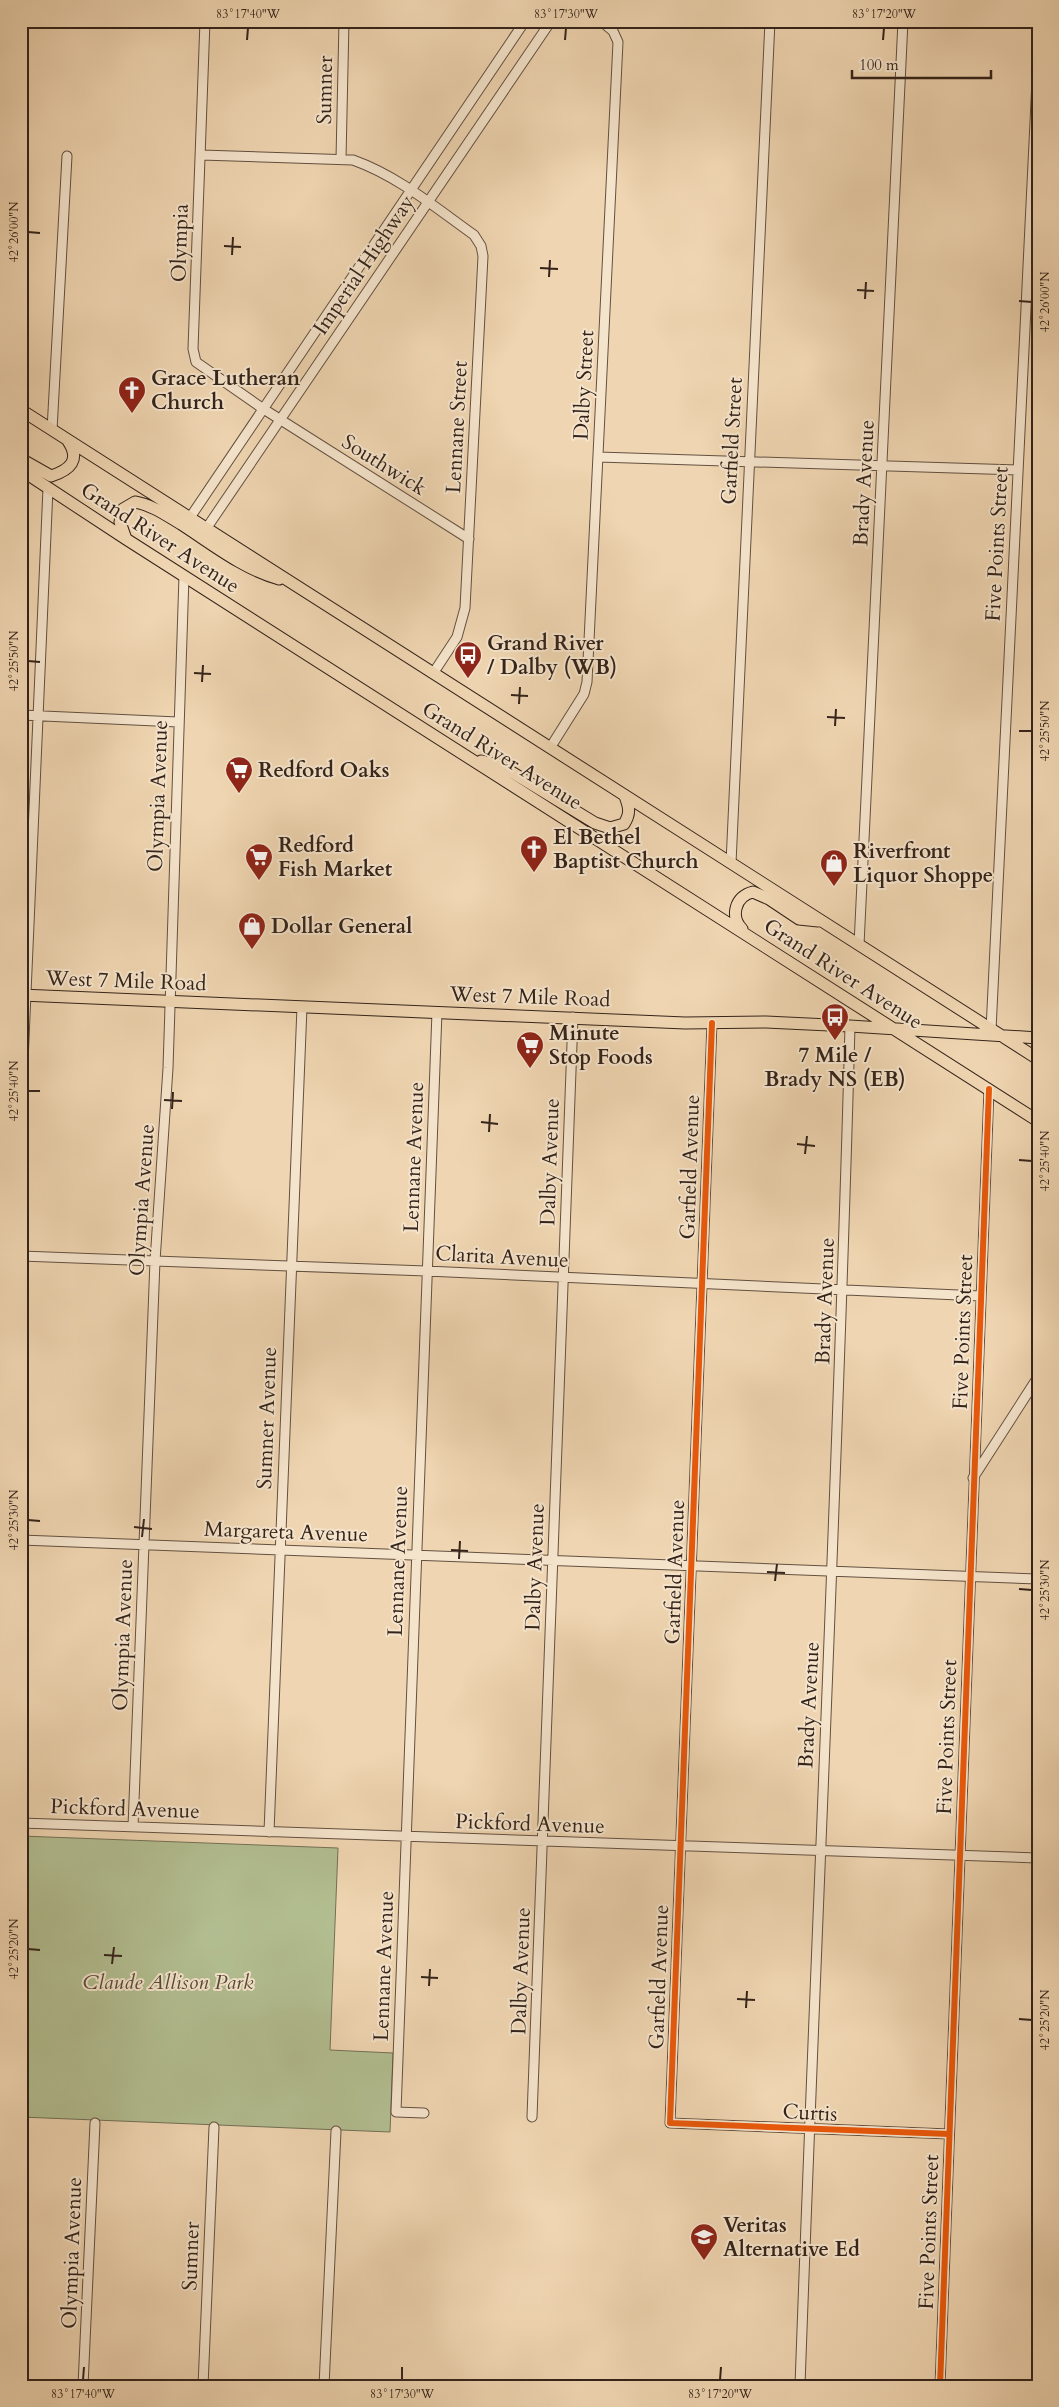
<svg xmlns="http://www.w3.org/2000/svg" width="1059" height="2407" font-family="Cardo,serif">
<rect width="100%" height="100%" fill="#efd5b1"/>
<filter id="stains"><feTurbulence type="fractalNoise" baseFrequency=".004" numOctaves="4"/><feColorMatrix values="0 0 0 0 .2 0 0 0 0 .09 0 0 0 0 .02 0 0 0 .5 -.17"/></filter>
<radialGradient id="worn" r=".72"><stop offset=".6" stop-color="#630" stop-opacity="0"/><stop offset="1" stop-color="#630" stop-opacity=".3"/></radialGradient>
<!-- green -->
<path fill="#b2be91" stroke="#737056" d="M21,1836L338,1848L330,2050L393,2053L390,2132L21,2117Z"/>
<g fill="none" stroke-linecap="round" stroke-linejoin="round">
<!-- minor casing -->
<g stroke="#635040" stroke-width="11">
<path id="minor" d="M205,21L193,349L196,362L262,408L469,539
M201,155L353,160C398,176 436,208 474,235L481,246L483,256L465,608L457,637L434,672
M341,159L344,21
M52,430L67,156
M598,457L1018,470
M189,519L525,21
M206,529L551,21
M21,715L178,722
M550,748L584,694L587,682L618,42L613,31L601,21
M731,863L770,21
M859,945L903,21
M712,1023L670,2123L949,2134
M991,1030L1038,60
M21,1108L48,488
M21,1256L426,1271L981,1296
M973,1478L1038,1377
M21,1540L1038,1579
M21,1823L1038,1858
M133,1827L155,1261L168,1068L184,576
M269,1832L302,1007
M424,2113L396,2112L437,1012
M532,2117L573,1017
M83,2386L95,2123
M203,2386L214,2127
M324,2386L336,2131
M800,2386C816,1932 838,1480 850,1026
M940,2386L989,1089"/>
</g>
<!-- major casing -->
<g stroke="#34231a" stroke-width="13">
<path id="major" d="M21,410L1038,1059
M21,459L51,476C70,470 81,460 68,441
M21,470L126,539L1038,1121
M126,539L120,522L123,509L135,502C152,505 166,515 181,524C212,544 243,569 279,579
M481,761L500,765L595,823L610,828L624,824C631,813 629,807 625,796
M742,929C730,917 735,896 753,892L769,899L799,919L818,921
M21,995L685,1023L766,1022L850,1026L1038,1038"/>
</g>
<!-- minor -->
<use href="#minor" stroke="#f5e4cc" stroke-width="9"/>
<!-- major -->
<use href="#major" stroke="#efd5b1" stroke-width="11"/>
<!-- cycleway casing -->
<g stroke="#f5e4cc" stroke-width="9">
<path id="cycleway" d="M712,1023L670,2123L949,2134
M940,2386L989,1089"/>
</g>
<!-- cycleway -->
<use href="#cycleway" stroke="#e8590c" stroke-width="6"/>
</g>
<!-- ticks -->
<path fill="none" stroke="#34231a" stroke-width="2" d="M247,40L248,28M565,40L566,28M883,40L884,28M28,232L40,233M224,246L241,247M232,255L233,237M540,268L558,269M549,277L550,260M857,290L874,291M865,299L866,282M1019,301L1032,302M28,661L40,662M194,673L211,674M202,682L203,665M511,695L528,696M519,704L520,687M827,717L845,718M835,726L836,709M1019,731H1032M28,1091H40M164,1100L182,1101M172,1109L173,1092M481,1122L498,1124M489,1132L490,1114M797,1144L815,1146M805,1154L807,1136M1019,1160L1032,1161M28,1520L40,1521M134,1527L152,1529M142,1537L144,1519M451,1550L468,1551M459,1559L460,1541M767,1572L785,1573M775,1581L777,1564M1019,1589L1032,1590M28,1949L40,1950M104,1955L122,1956M112,1964L114,1947M421,1977L438,1978M429,1986L430,1969M737,1999L755,2000M746,2008L747,1991M1019,2019L1032,2020M83,2380L84,2367M402,2380V2367M720,2380L721,2367"/>
<!-- icons -->
<defs>
<g id="church-pin" transform="scale(1.4375)"><path d="M0 17L-7.5 6A9.5 9.5 0 1 1 7.5 6Z" fill="#8f2418" stroke="#f5e4cc"/><path d="M-1.2-6h2.4v3.5h3.3v2.4h-3.3V6h-2.4V-.1h-3.3v-2.4h3.3Z" fill="#fff"/></g>
<g id="bus-pin" transform="scale(1.4375)"><path d="M0 17L-7.5 6A9.5 9.5 0 1 1 7.5 6Z" fill="#8f2418" stroke="#f5e4cc"/><path d="M-5-6H5V4H4V6H2V4H-2V6H-4V4H-5ZM-3.5-4V0h7V-4ZM-3.5 1.2v1.5H-2V1.2ZM2 1.2v1.5H3.5V1.2Z" fill="#fff"/></g>
<g id="supermarket-pin" transform="scale(1.4375)"><path d="M0 17L-7.5 6A9.5 9.5 0 1 1 7.5 6Z" fill="#8f2418" stroke="#f5e4cc"/><path d="M-6-5.5h2.5l.6 2H6L4.5 2H-2.5L-4.4-4H-6ZM-1.5 3.2a1.3 1.3 0 1 0 .1 0ZM3 3.2a1.3 1.3 0 1 0 .1 0Z" fill="#fff"/></g>
<g id="shop-pin" transform="scale(1.4375)"><path d="M0 17L-7.5 6A9.5 9.5 0 1 1 7.5 6Z" fill="#8f2418" stroke="#f5e4cc"/><path d="M-5-2.5h2.3a2.7 3.5 0 0 1 5.4 0H5L5.5 6h-11ZM-1.5-2.5h3a1.5 2.3 0 0 0-3 0Z" fill="#fff"/></g>
<g id="school-pin" transform="scale(1.4375)"><path d="M0 17L-7.5 6A9.5 9.5 0 1 1 7.5 6Z" fill="#8f2418" stroke="#f5e4cc"/><path d="M0-5L7-2L0 1L-7-2ZM-4 1L0 2.5L4 1V4Q0 6-4 4Z" fill="#fff"/></g>
</defs>
<g fill-rule="evenodd">
<use href="#church-pin" x="132" y="390"/>
<use href="#bus-pin" x="468" y="655"/>
<use href="#supermarket-pin" x="239" y="770"/>
<use href="#church-pin" x="534" y="849"/>
<use href="#supermarket-pin" x="259" y="857"/>
<use href="#shop-pin" x="834" y="863"/>
<use href="#shop-pin" x="252" y="926"/>
<use href="#bus-pin" x="835" y="1017"/>
<use href="#supermarket-pin" x="530" y="1045"/>
<use href="#school-pin" x="704" y="2237"/>
</g>
<g text-anchor="middle" dominant-baseline="central" stroke-width="4" stroke-linejoin="round" paint-order="stroke">
<!-- street labels -->
<g font-size="21" fill="#34231a" stroke="#f5e4cc">
<text transform="translate(325 90) rotate(-89)">Sumner</text>
<text transform="translate(180 243) rotate(-88)">Olympia</text>
<text transform="translate(364 265) rotate(-56)">Imperial Highway</text>
<text transform="translate(584 385) rotate(-87)">Dalby Street</text>
<text transform="translate(457 427) rotate(-87)">Lennane Street</text>
<text transform="translate(732 441) rotate(-87)">Garfield Street</text>
<text transform="translate(384 465) rotate(32)">Southwick</text>
<text transform="translate(864 483) rotate(-87)">Brady Avenue</text>
<text transform="translate(160 538) rotate(33)">Grand River Avenue</text>
<text transform="translate(997 544) rotate(-87)">Five Points Street</text>
<text transform="translate(502 756) rotate(32)">Grand River Avenue</text>
<text transform="translate(158 796) rotate(-88)">Olympia Avenue</text>
<text transform="translate(843 974) rotate(33)">Grand River Avenue</text>
<text transform="translate(126 981) rotate(2)">West 7 Mile Road</text>
<text transform="translate(530 997) rotate(2)">West 7 Mile Road</text>
<text transform="translate(414 1157) rotate(-88)">Lennane Avenue</text>
<text transform="translate(550 1162) rotate(-88)">Dalby Avenue</text>
<text transform="translate(690 1167) rotate(-88)">Garfield Avenue</text>
<text transform="translate(142 1200) rotate(-86)">Olympia Avenue</text>
<text transform="translate(502 1257) rotate(3)">Clarita Avenue</text>
<text transform="translate(825 1301) rotate(-88)">Brady Avenue</text>
<text transform="translate(963 1332) rotate(-88)">Five Points Street</text>
<text transform="translate(267 1418) rotate(-88)">Sumner Avenue</text>
<text transform="translate(286 1532) rotate(2)">Margareta Avenue</text>
<text transform="translate(398 1561) rotate(-88)">Lennane Avenue</text>
<text transform="translate(535 1567) rotate(-88)">Dalby Avenue</text>
<text transform="translate(675 1572) rotate(-88)">Garfield Avenue</text>
<text transform="translate(123 1635) rotate(-88)">Olympia Avenue</text>
<text transform="translate(809 1705) rotate(-87)">Brady Avenue</text>
<text transform="translate(947 1737) rotate(-88)">Five Points Street</text>
<text transform="translate(125 1809) rotate(2)">Pickford Avenue</text>
<text transform="translate(530 1824) rotate(2)">Pickford Avenue</text>
<text transform="translate(384 1966) rotate(-88)">Lennane Avenue</text>
<text transform="translate(521 1971) rotate(-88)">Dalby Avenue</text>
<text transform="translate(659 1977) rotate(-88)">Garfield Avenue</text>
<text transform="translate(810 2113) rotate(3)">Curtis</text>
<text transform="translate(929 2232) rotate(-88)">Five Points Street</text>
<text transform="translate(72 2253) rotate(-88)">Olympia Avenue</text>
<text transform="translate(191 2256) rotate(-88)">Sumner</text>
</g>
<!-- poi labels -->
<g font-size="21" font-weight="bold" fill="#34231a" stroke="#f5e4cc" text-anchor="start">
<text x="151" y="378">Grace Lutheran<tspan x="151" dy="24">Church</tspan></text>
<text x="487" y="643">Grand River<tspan x="487" dy="24">/ Dalby (WB)</tspan></text>
<text x="258" y="770">Redford Oaks</text>
<text x="553" y="837">El Bethel<tspan x="553" dy="24">Baptist Church</tspan></text>
<text x="278" y="845">Redford<tspan x="278" dy="24">Fish Market</tspan></text>
<text x="853" y="851">Riverfront<tspan x="853" dy="24">Liquor Shoppe</tspan></text>
<text x="271" y="926">Dollar General</text>
<text x="549" y="1033">Minute<tspan x="549" dy="24">Stop Foods</tspan></text>
<text x="835" y="1055" text-anchor="middle">7 Mile /<tspan x="835" dy="24">Brady NS (EB)</tspan></text>
<text x="723" y="2225">Veritas<tspan x="723" dy="24">Alternative Ed</tspan></text>
</g>
<!-- park labels -->
<g font-size="21" font-style="italic" fill="#544a38" stroke="#f5e4cc">
<text x="168" y="1982">Claude Allison Park</text>
</g>
</g>
<!-- margin -->
<rect width="1059" height="2407" fill="none" stroke="#efd5b1" stroke-width="55"/>
<!-- scale -->
<path d="M852 70v8h139v-8" fill="none" stroke="#34231a" stroke-width="2.5"/>
<text x="859" y="70" font-size="15" fill="#34231a" stroke="#f5e4cc" stroke-width="4" paint-order="stroke">100 m</text>
<rect x="28" y="28" width="1004" height="2352" fill="none" stroke="#34231a" stroke-width="2"/>
<g font-size="12" text-anchor="middle" fill="#34231a">
<text x="248" y="18">83°17'40"W</text>
<text x="566" y="18">83°17'30"W</text>
<text x="884" y="18">83°17'20"W</text>
<text transform="translate(14 232) rotate(-90)" y="4">42°26'00"N</text>
<text transform="translate(1045 302) rotate(-90)" y="4">42°26'00"N</text>
<text transform="translate(14 661) rotate(-90)" y="4">42°25'50"N</text>
<text transform="translate(1045 731) rotate(-90)" y="4">42°25'50"N</text>
<text transform="translate(14 1091) rotate(-90)" y="4">42°25'40"N</text>
<text transform="translate(1045 1161) rotate(-90)" y="4">42°25'40"N</text>
<text transform="translate(14 1520) rotate(-90)" y="4">42°25'30"N</text>
<text transform="translate(1045 1590) rotate(-90)" y="4">42°25'30"N</text>
<text transform="translate(14 1949) rotate(-90)" y="4">42°25'20"N</text>
<text transform="translate(1045 2020) rotate(-90)" y="4">42°25'20"N</text>
<text x="83" y="2398">83°17'40"W</text>
<text x="402" y="2398">83°17'30"W</text>
<text x="720" y="2398">83°17'20"W</text>
</g>
<rect width="100%" height="100%" filter="url(#stains)"/>
<rect width="100%" height="100%" fill="url(#worn)"/>
</svg>
